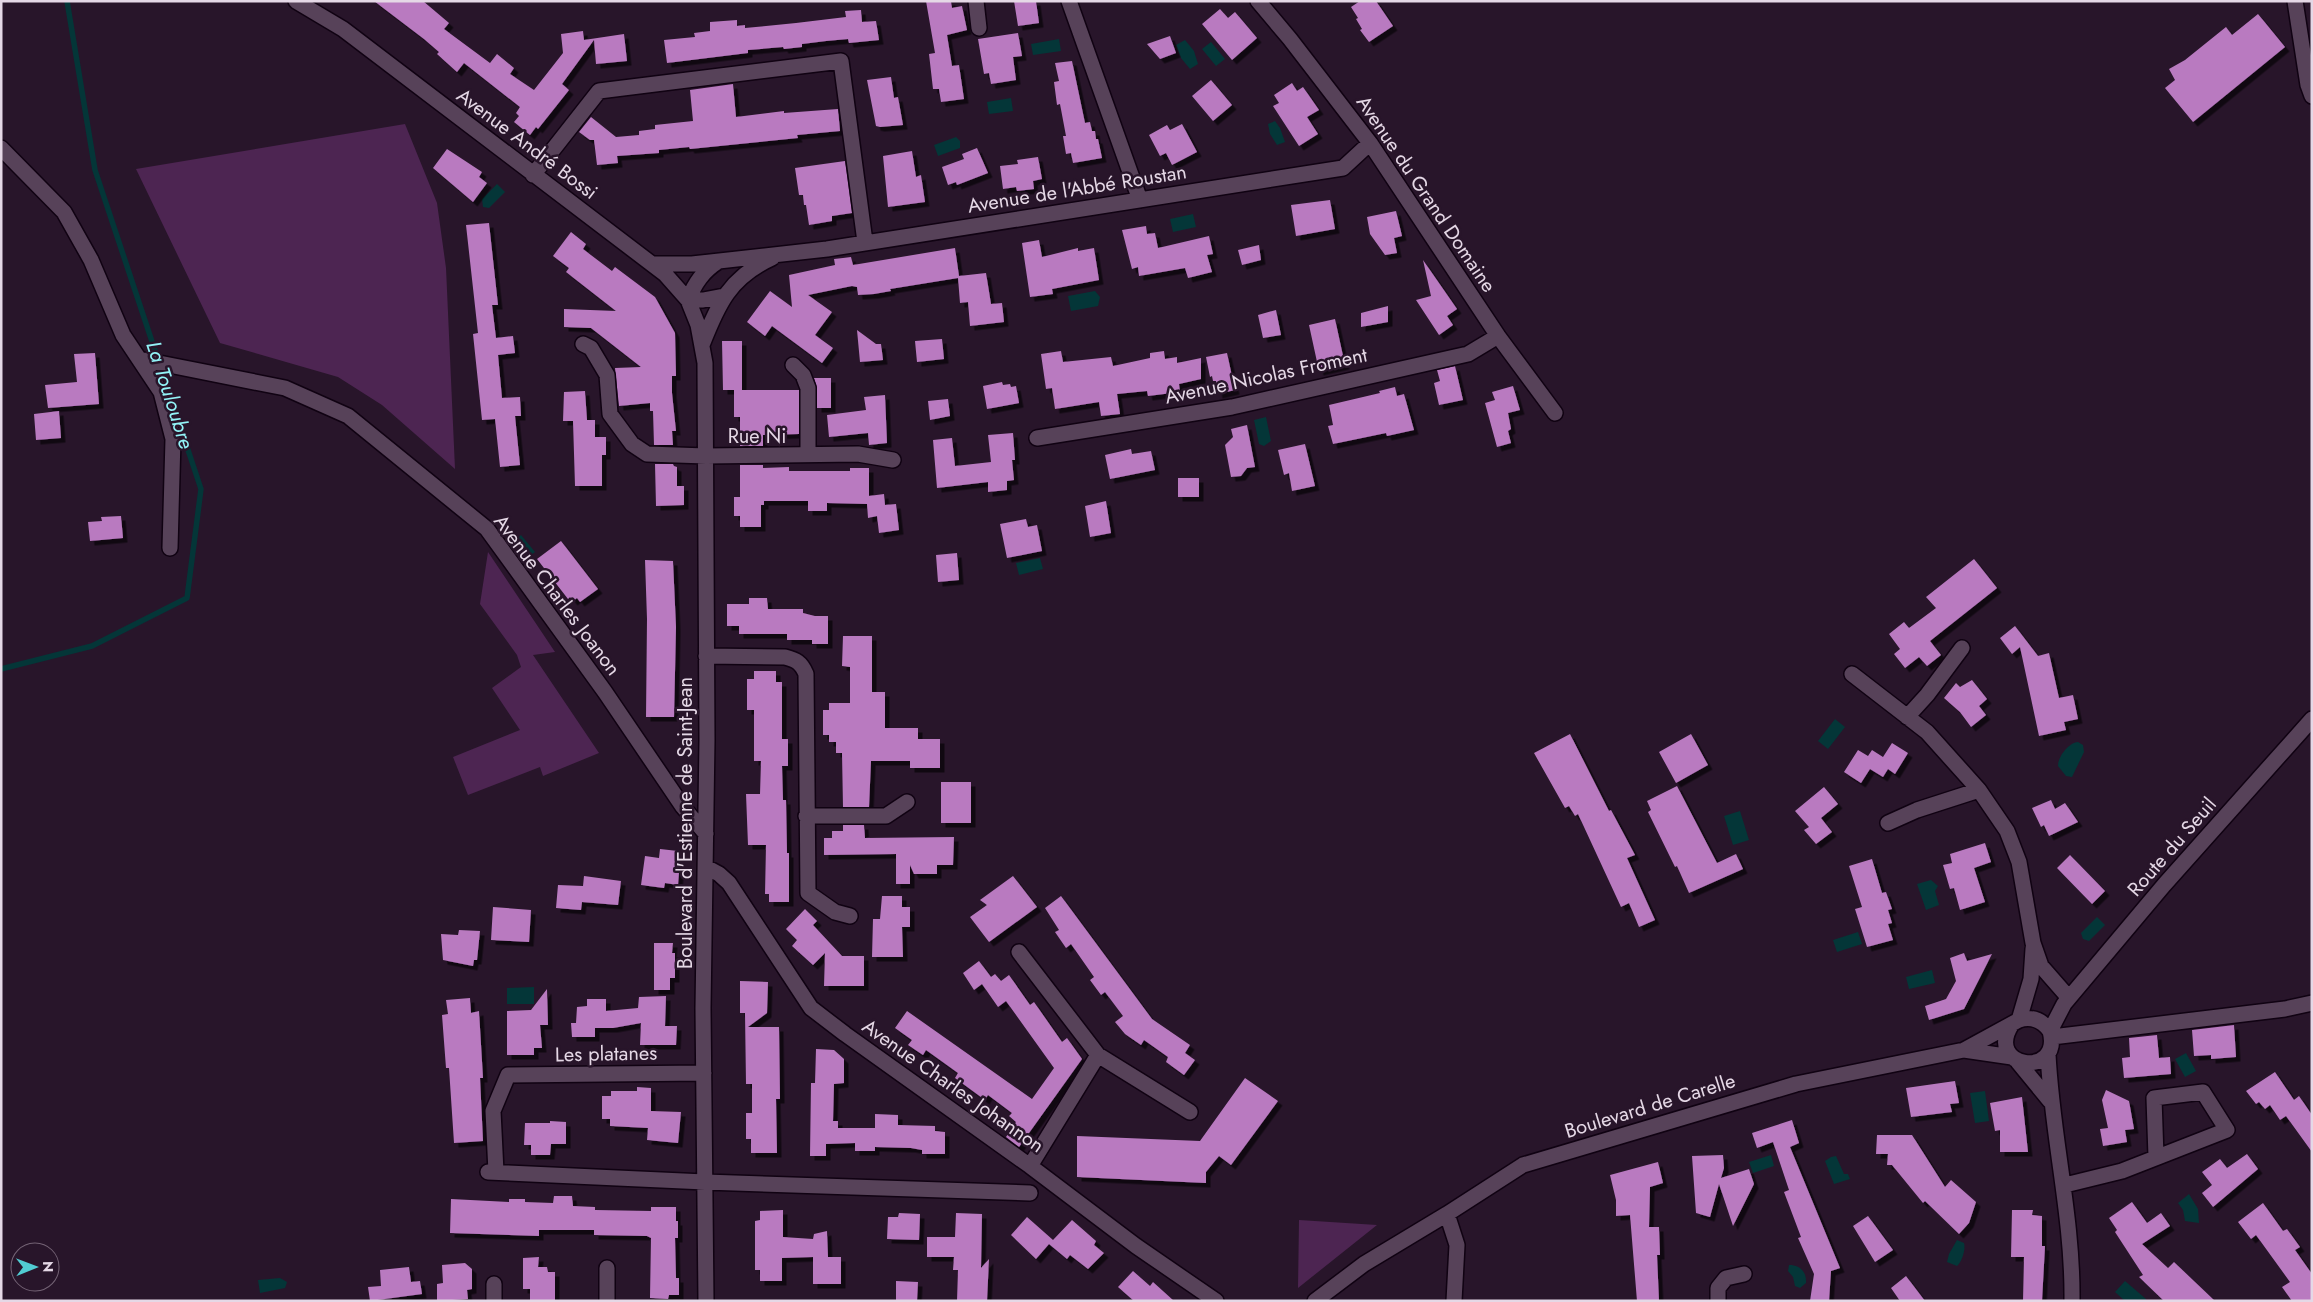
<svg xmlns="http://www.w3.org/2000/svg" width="2313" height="1302" font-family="Jost,sans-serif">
<defs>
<filter id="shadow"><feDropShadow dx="4.5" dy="4.5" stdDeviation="0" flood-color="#0009"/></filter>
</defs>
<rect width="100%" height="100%" fill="#28152a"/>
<!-- green -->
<path fill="#4d2552" d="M405,124L437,203L446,268L455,469L382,405L338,377L220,343L136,169Z
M488,552L555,652L533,655L599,753L543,776L540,767L468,795L453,757L520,730L492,688L521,667L517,655L480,604Z
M1299,1220L1377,1225L1298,1288Z"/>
<!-- water -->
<path fill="#043638" d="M1059,39L1061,51L1033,55L1031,44Z
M1185,40L1194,51L1198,64L1190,69L1181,58L1176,45Z
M1211,42L1225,59L1216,66L1202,49Z
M1011,98L1013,111L989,114L987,102Z
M1275,121L1280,128L1285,142L1277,145L1270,134L1268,124Z
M956,137L960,141V148L938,156L934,145Z
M497,184L505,192L489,208L483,207L482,199Z
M1193,214L1196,227L1173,232L1170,219Z
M1095,291L1100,297L1098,306L1071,311L1068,296Z
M1266,417L1271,441L1264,446L1259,444L1254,420Z
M521,535L535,552L527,558L514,542Z
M1040,558L1043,569L1019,575L1016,563Z
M1835,719L1845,727L1828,749L1818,741Z
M2078,742L2083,745L2084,752L2072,777L2066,776L2058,766C2058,757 2068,743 2078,742Z
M1740,811L1749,840L1733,845L1724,816Z
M1931,880L1938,886L1935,891L1939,905L1926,910L1917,884Z
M2097,917L2105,925L2089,941L2083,939L2081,933Z
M1858,932L1862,944L1837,952L1833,940Z
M1932,970L1935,983L1909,989L1906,977Z
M534,987V1004H507V988Z
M2186,1053L2196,1071L2185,1077L2175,1059Z
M1985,1091L1989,1121L1975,1123L1970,1093Z
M1771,1155L1774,1166L1753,1173L1749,1162Z
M1836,1156L1844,1174H1848L1850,1179L1834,1184L1825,1161L1831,1157Z
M2189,1194L2198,1209L2199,1223L2185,1221L2183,1210L2178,1203Z
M1957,1240L1964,1243C1966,1249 1962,1262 1957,1266L1947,1262L1949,1254Z
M1789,1265C1800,1265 1807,1272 1806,1283L1800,1288L1795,1286L1793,1277L1788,1271Z
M280,1278L287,1282L285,1288L260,1293L258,1280Z
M2125,1281L2146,1299V1301H2125L2115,1292Z"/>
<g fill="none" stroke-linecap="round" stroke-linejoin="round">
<!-- stream -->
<path stroke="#043638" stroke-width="5.5" d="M1,669L92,646L187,598L201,489L95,170L67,1"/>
</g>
<!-- building -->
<path fill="#b97ac0" filter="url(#shadow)" d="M374,1H423L449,23L444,29L490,63L497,54L514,68L510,74L534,90L563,53L561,34L583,31L584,40L624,34L627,61L596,64L594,40L562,84L569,90L538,129L536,127L530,135L514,122L519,116L516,113L520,107L464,63L457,72L437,54L439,52L424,39Z
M926,1H951L952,8L962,6L967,30L947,35L952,66L959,65L964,99L941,102L939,89H933L929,54L935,53Z
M1014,1H1036L1039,23L1018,26Z
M1360,1H1376L1393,26L1369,42L1360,30L1362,29L1356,19L1358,18L1351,7Z
M1220,9L1228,18L1235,12L1257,38L1232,60L1202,24Z
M861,10L862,22L876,21L879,40L849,43L848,39L826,41L802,44V47L784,49L783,47L748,50V53L667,63L664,40L695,37L694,33L710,31V22L737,20V26L745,25V28L796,23L846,17L845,11Z
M2258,14L2285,47L2193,122L2165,88L2175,80L2169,69L2185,60L2226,27L2232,35Z
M1018,33L1022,56L1013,57L1016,80L991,84L989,73L984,74L978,39Z
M1170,36L1176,53L1160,59L1147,44Z
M1072,61L1085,123L1090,122L1092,131H1095L1096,139H1098L1102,158L1073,163L1071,153L1066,154L1063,136H1066L1060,104L1057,105L1054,82L1059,81L1055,63Z
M891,77L894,98L898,97L903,125L880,127L876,126L867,80Z
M1211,80L1232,105L1213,121L1192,96Z
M1292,83L1297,91L1303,87L1319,110L1307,117L1318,134L1299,146L1273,106L1279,103L1274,95Z
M733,84L736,117L784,111V113L838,109L840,131L797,135L798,138L690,149L689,147L659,150V153L617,156L618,163L597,165L594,140H590L579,132L591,117L616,137L639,135V131L655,129V125L693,121L690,90Z
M1182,124L1197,152L1172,165L1166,153L1160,156L1149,135L1167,125L1170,130Z
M977,148L988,173L957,185L956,182L948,185L942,167L964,159L962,154Z
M447,149L482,172L479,177L487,183L473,202L433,168Z
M912,151L916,177L921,175L925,202L888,207L883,156Z
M1038,157L1042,179L1033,181L1034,189L1017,191L1016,187L1003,189L1000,166L1018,164L1017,160Z
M845,161L852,213L832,216V221L809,225L806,205H804L803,195H799L795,168Z
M1330,200L1335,229L1296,236L1291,205Z
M1396,211L1402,236L1394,238L1397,253L1385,255L1370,234L1367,217Z
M489,223L498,305H492L496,338L513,336L515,353L498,355L502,398L520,397L521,416H515L520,465L500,467L495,419L482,420L473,334L478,333L466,225Z
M1146,226L1147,234L1155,233L1158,248L1209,236L1213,254L1207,255L1212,272L1188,278L1185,268L1139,276L1138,267L1132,269L1122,230Z
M571,232L586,244L583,249L612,271L615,267L655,297L675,333L676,376H672V393L676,431H672L673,445H654L653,411H650V403L619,406L615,368L641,367L591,328L564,327V309L616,311L566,272L569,268L553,256Z
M1039,240L1042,257L1078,248V251L1094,248L1099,280L1052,289L1053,294L1030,297L1022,243Z
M1259,245L1261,260L1242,265L1238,250Z
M955,248L959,276L986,273L991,304L1002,303L1004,322L970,326L968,302L960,303L958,278L890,289L891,291L874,294L858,295L857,287L852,286L808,295L832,312L815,335L833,348L822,363L772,326L765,336L747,322L770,291L792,307L789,275L835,265L834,259L843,258L851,257L853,265Z
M1423,260L1457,309L1447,316L1453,325L1439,335L1416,300L1431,296Z
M1388,306V322L1361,327V313Z
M1276,310L1281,335L1263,338L1258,315Z
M1335,319L1345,365L1319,371L1309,325Z
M857,330L876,344H881L883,360L860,362Z
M942,339L944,359L917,362L915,341Z
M722,341H742V390H799V434L763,435V446H740V417H734V390H723Z
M1061,351L1063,362L1111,357L1113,366L1150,358V353L1164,351L1165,359L1177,357V363L1201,358V379L1179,384L1180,392L1148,396L1147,391L1117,394L1120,414L1101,416L1099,402L1055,409L1052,388L1046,389L1041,354Z
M95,353L99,404L48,408L45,385L77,382L74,354Z
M1227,353L1235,390L1218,394L1216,381H1213L1212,376L1210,377L1206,357Z
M1455,366L1463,400L1439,405L1434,383L1440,381L1437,370Z
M814,378H831V408H817V388Z
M1002,382L1003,385L1010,384L1011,387L1016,386L1019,403L987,409L983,386Z
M1513,386L1520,410L1508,413L1511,429L1508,431L1511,443L1497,447L1485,403L1495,400L1492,392Z
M1395,387L1397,396L1404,394L1414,430L1387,436L1386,433L1333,444L1328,426L1333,425L1329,405L1380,393L1379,391Z
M585,391L587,420H595V437H606V455H602V486H575L573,421H563L564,392Z
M885,395L887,443L869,445L868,433L829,437L827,415L866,410L864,397Z
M948,399L950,416L930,420L928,401Z
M59,411L61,438L36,440L34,414Z
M1247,425L1255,467L1247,468L1241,476L1231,477L1225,445L1233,437L1231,429Z
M1013,433L1015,460H1012L1014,480L1007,481V490L988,492V482L937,488L933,440L952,438L955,466L991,462L988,435Z
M1305,444L1315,486L1292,491L1289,473L1284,475L1278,450Z
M1131,449L1132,454L1151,451L1155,470L1110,479L1105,455Z
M655,464H673L674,466L677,467V486H684V505L656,506Z
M740,465H763V468L789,467V471H850V468H869V496L884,494L885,505L896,504L899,530L879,533L877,516L868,518L867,504L827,503V511H808V501H764V505H761V527H740V516H734V497H740Z
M1178,478H1199V497H1178Z
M1106,501L1111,533L1090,537L1085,506Z
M121,516L123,538L90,541L88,522L102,521L101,517Z
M1026,519L1028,527L1037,525L1042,551L1007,558L1000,524Z
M561,541L598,589L580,602L577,598L573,601L570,597L568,599L537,559Z
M957,553L959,580L938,582L936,555Z
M1974,559L1997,588L1930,641L1941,655L1927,666L1919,657L1905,668L1894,654L1900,649L1889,634L1904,622L1909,628L1936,608L1926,597Z
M645,560L673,561L676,627L674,717H646L647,619Z
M749,598H767L768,609H803V613L815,616H828V644H812V640H787V634H739V626H727V604H749Z
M2015,626L2038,656L2049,653L2059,698L2073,695L2078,719L2064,722L2066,730L2039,736L2020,647L2012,654L2000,638Z
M843,636H872V692H885V728H918V739H940V768H910V761H871L869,807H843L842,753H836V742H829V735H823V710H829V703H850V667L842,666Z
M754,671H776V682H782V739H788V766H782L783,800H786L787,853H789V902H769V894H765L766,845H748L746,794H760L761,761H754V710H747V679H754Z
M1972,680L1987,699L1979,706L1986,715L1971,727L1960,712L1944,698L1956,683L1960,687Z
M1570,734L1609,811L1611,810L1635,855L1627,858L1655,920L1639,927L1629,903L1621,907L1578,814L1575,816L1569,806L1565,808L1534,753Z
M1691,734L1708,765L1676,783L1659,752Z
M1892,743L1908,753L1895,774L1888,769L1883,777L1870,769L1861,783L1844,772L1858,750L1868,756L1872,750L1883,757Z
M941,782H971V823H941Z
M1677,786L1717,863L1736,854L1743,869L1689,893L1677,866L1675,867L1648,812L1651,810L1647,801Z
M1824,787L1838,804L1821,818L1832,832L1816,844L1804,830L1809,827L1795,811Z
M2051,800L2055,809L2065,803L2078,822L2049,836L2044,825L2041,827L2032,808Z
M843,825H864L865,838L954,837L953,865H937V874H914L910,865V884H896V854L824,855V838H832V831H843Z
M1985,843L1991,862L1974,868L1985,902L1960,910L1954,888L1950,889L1943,865L1952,863L1950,854Z
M660,849L678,851L677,860H680L678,885L665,883L664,888L641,885L645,856L659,858Z
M2070,855L2105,891L2092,904L2057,868Z
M1872,859L1882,893L1886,892L1892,909L1888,910L1892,923L1888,924L1893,940L1867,947L1855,909L1862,907L1849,866Z
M584,876L621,881L618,905L582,902L581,910L556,908L558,885L583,886Z
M1013,876L1037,907L989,942L970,917L987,905L980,900Z
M882,896H902V907H910V927H902L903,957H872L873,919H880Z
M1061,896L1152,1019L1190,1045L1185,1053L1195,1060L1184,1075L1166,1062L1168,1057L1144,1040L1141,1045L1125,1034L1115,1022L1123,1016L1105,992L1101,995L1090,980L1094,977L1071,944L1066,948L1055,932L1059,930L1045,908Z
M493,907L531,910L529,942L491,940Z
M805,909L817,921L813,925L842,956H864V986H824L825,953L813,965L792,946L797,940L786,929Z
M459,930L480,931L477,960H474L473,966L443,960L441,934L458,935Z
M654,943H673L672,953H675V978H670V990H654Z
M1964,953L1967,961L1992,954L1964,1009L1929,1020L1925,1006L1946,999L1956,981L1950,958Z
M979,961L991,977L995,974L1001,981L1009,975L1030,1005L1034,1002L1062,1042L1067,1038L1082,1059L1019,1147L1006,1137L1016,1122L1009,1116L1012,1113L988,1095L985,1100L955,1078L958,1073L926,1050L923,1055L908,1045L912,1040L895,1028L907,1011L1032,1099L1054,1068L1006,1001L998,1007L982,984L974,990L963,973Z
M740,981L768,982L767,1013L748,1027H779L780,1099H776L777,1153H751V1139H746V1113H752V1084H746L745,1013H740Z
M547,989L548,1025H540L542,1048H534V1055H507V1011L531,1010Z
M666,996L665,1026H677L676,1045H640L641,1023L613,1028H595V1037H572L571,1023H576L577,1007L587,1006V999H606V1011L638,1008L639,997Z
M470,998L471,1013L479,1011L483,1078H480L483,1141L454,1143L449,1068H446L442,1015L448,1014L446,1000Z
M2234,1025L2236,1057L2211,1059V1055L2194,1056L2192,1030Z
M2157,1035L2159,1058L2170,1057L2171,1074L2124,1078L2122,1058L2130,1057L2129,1038Z
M816,1049L834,1050L844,1059V1083L834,1084L833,1121H838V1128H875V1114L898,1115V1125L935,1126V1131L945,1132V1154H922V1150L911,1148L875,1147V1151H855V1143L826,1144V1156H810L811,1083H815Z
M2275,1072L2294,1100L2299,1096L2312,1115V1152L2286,1116L2280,1120L2270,1105L2265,1109L2259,1102L2256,1104L2246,1091Z
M1245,1078L1278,1101L1231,1165L1219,1156L1206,1172V1183L1077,1177V1136L1200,1141Z
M1955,1081L1959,1103L1950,1104L1952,1112L1911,1117L1906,1088Z
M637,1087L651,1088V1111L681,1112L678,1143L647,1140L648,1128L610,1126V1119H602V1096H611V1091H637Z
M2106,1090L2129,1101L2134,1129L2125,1130L2127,1142L2103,1146L2100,1129L2108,1128L2102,1100Z
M2022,1097L2028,1152H2000V1130L1995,1131L1990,1103Z
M1792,1120L1799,1143L1790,1147L1840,1268L1831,1271L1829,1301H1810L1814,1274L1798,1238L1801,1237L1784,1192L1789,1190L1773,1142L1757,1148L1752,1133Z
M550,1121L566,1122V1144H551L550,1155H531V1145H524L525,1123H550Z
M1877,1135H1912L1945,1187L1951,1180L1976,1202L1969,1223L1959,1234L1925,1201L1923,1203L1892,1165H1887L1888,1154H1876Z
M2247,1154L2258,1169L2213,1207L2202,1193L2212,1185L2202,1172L2220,1159L2227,1168Z
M1723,1155L1724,1168L1721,1178L1749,1169L1754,1184L1733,1226L1719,1184L1710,1217L1696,1213L1692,1156Z
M1658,1162L1663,1183L1650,1187L1649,1227H1659L1660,1255H1657L1659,1301H1637L1630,1215L1616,1216V1200L1610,1175Z
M554,1196H572L573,1206L595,1207V1210L651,1211V1207H676V1221H678V1238H675L676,1278H679V1295H669L668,1299L650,1298L651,1238L647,1236L594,1235V1230H539V1236L450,1233L451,1199L509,1202V1199H525V1202L553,1203Z
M2132,1202L2147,1223L2161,1213L2170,1226L2142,1244L2168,1268L2174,1262L2215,1301H2164L2139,1277L2143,1275L2115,1232L2117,1230L2109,1218Z
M2263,1203L2283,1231L2287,1229L2300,1247L2295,1250L2312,1274V1301H2292L2282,1287L2290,1282L2256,1235L2251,1239L2238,1222Z
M783,1210V1237L813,1239L814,1234L827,1231L828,1257H841V1284H813V1257L782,1258V1281H760V1270H755V1221L760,1220V1211Z
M2012,1210H2033L2032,1215L2042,1216V1246H2045L2042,1301H2023L2024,1257H2011Z
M899,1213L920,1214L919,1240L887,1239L888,1217H898Z
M956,1213L982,1214L981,1268L989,1259L987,1301H957L958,1270H953L954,1257H927V1237H955Z
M1868,1216L1893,1250L1875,1262L1853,1226Z
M1027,1217L1053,1240L1072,1220L1096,1241L1094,1245L1104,1253L1088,1269L1070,1255L1067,1259L1049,1244L1036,1259L1011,1235Z
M539,1257L538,1267H547L548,1272H555V1301H530V1289H523V1258Z
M465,1263L472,1269V1289L467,1290L468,1299L437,1301V1284L443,1283L442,1265Z
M409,1267L411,1282L420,1281L422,1294L370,1301L368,1287L381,1286L380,1270Z
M1133,1271L1150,1286L1153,1282L1174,1301H1134L1118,1287Z
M1906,1276L1925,1301H1900L1891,1288Z
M896,1281L918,1282L917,1301H896Z"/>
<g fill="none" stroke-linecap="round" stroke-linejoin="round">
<!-- minor casing -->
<g stroke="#100212" stroke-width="18">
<path id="minor" d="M296,1L343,29L665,274L688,300L698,325L705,363L707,740L703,1008L706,1301
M976,1L979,28
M1069,1L1140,200
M1258,1L1290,39L1370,143L1498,336L1555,413
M2295,1L2308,85L2312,96
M1,148L64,212L91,260L123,335L161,392L173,439L170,548
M533,175L599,91L841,61L865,242
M652,264H692L827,249L1343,168L1370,143
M688,300C695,283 703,271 719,261
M688,300H703L724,296
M583,344L591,348L607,375L610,414L632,444L647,454L706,456L858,454L893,460
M702,345C718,304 730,277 772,258
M139,359L285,388L348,416L487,529L605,692L683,807L706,834
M793,365L803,375L808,388V455
M1037,438L1232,407L1468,354L1498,336
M706,656L785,657C796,660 801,662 806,674L808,893L835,912L850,916
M1852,674L1927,732L1979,790L2007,831L2019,862L2033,943L2041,966L2069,998
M1907,717L1927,695L1962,648
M806,816H886L907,802
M1888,823L1917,810L1979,790
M706,867L719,874L729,883L811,1008L845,1034L1030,1166L1136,1246L1216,1301
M1019,952L1098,1055L1190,1112
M2019,1020L2031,979L2033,949
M2050,1031L2064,1004L2164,885L2312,719
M2052,1037L2285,1009L2312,1003
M1964,1050L2012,1057
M2048,1054C2052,1137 2073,1217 2072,1301
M2018,1062L2050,1101
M1030,1166L1098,1055
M488,1172L705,1182L1030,1193
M496,1172L493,1111L508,1075L704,1073
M2065,1185L2122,1171L2227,1130L2203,1092L2154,1098L2156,1157
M1447,1214L1457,1245L1454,1301
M494,1284V1301
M607,1301V1268
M1315,1301L1364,1264L1447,1214L1523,1165L1796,1084L1964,1050L2019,1020C2032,1016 2042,1020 2050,1031C2063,1079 1983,1069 2012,1024
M1718,1301V1288L1726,1278L1744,1274"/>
</g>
<!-- minor -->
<use href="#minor" stroke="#574259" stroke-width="15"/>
</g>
<g text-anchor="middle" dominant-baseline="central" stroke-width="5" stroke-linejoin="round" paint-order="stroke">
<!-- street labels -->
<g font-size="20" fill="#e5d8e6" stroke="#28152a">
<text transform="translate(527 144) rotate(37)">Avenue André Bossi</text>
<text transform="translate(1077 189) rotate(-9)">Avenue de l'Abbé Roustan</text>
<text transform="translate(1426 194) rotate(56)">Avenue du Grand Domaine</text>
<text transform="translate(1266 376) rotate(-12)">Avenue Nicolas Froment</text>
<text x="757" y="436">Rue Ni</text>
<text transform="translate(557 595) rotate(53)">Avenue Charles Joanon</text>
<text transform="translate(685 823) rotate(-90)">Boulevard d'Estienne de Saint-Jean</text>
<text transform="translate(2172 847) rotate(-49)">Route du Seuil</text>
<text transform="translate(606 1054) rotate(-1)">Les platanes</text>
<text transform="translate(953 1086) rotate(35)">Avenue Charles Johannon</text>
<text transform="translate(1650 1106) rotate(-17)">Boulevard de Carelle</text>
</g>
<!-- water labels -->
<g font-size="21" font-style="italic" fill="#93f4f8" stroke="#28152a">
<text transform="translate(170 395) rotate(72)">La Touloubre</text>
</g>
</g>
<!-- border -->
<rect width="2313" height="1302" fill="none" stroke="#e5d8e6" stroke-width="5"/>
<!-- north arrow -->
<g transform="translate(35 1267) rotate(89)"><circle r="24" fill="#28152a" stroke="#746375"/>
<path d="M0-4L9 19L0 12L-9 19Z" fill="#51ccd2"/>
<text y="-8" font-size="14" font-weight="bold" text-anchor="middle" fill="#e5d8e6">N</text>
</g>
</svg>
